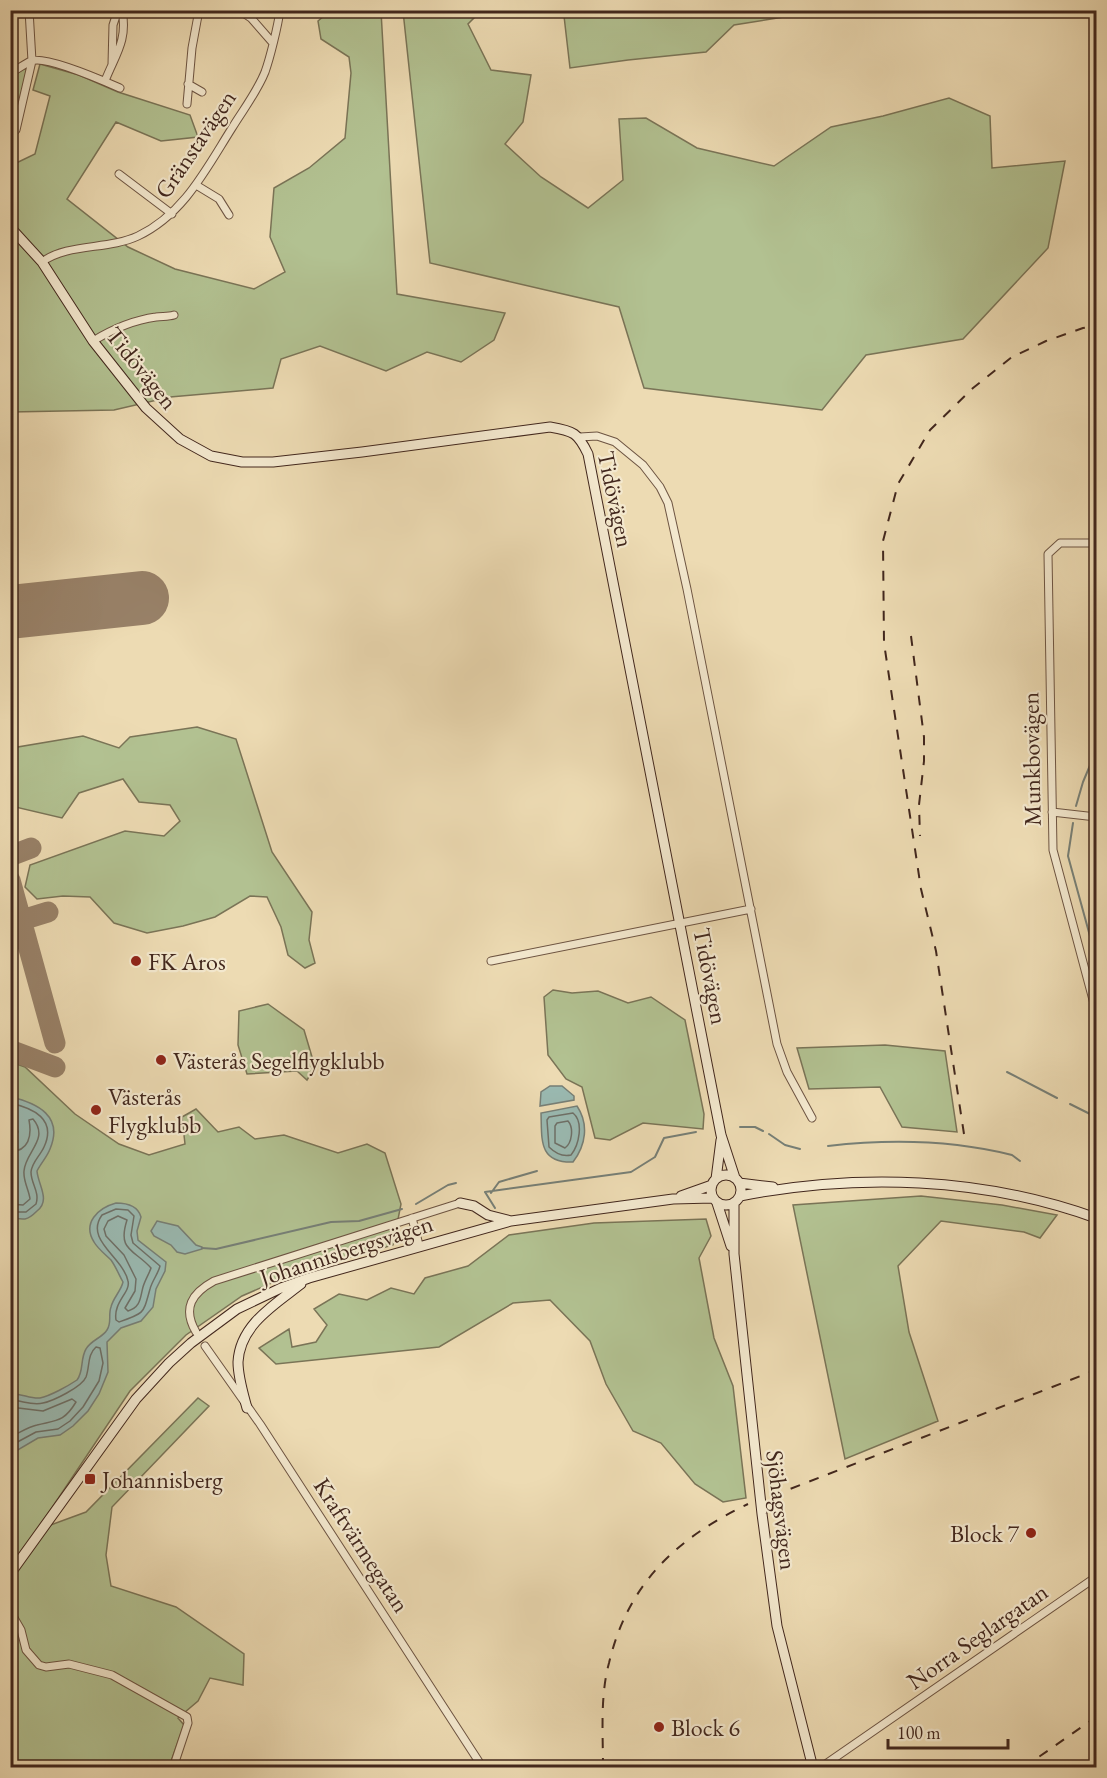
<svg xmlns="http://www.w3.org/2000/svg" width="1107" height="1778" font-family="'EB Garamond',serif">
<rect width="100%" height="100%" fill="#eddbb3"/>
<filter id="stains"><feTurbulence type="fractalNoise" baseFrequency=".00333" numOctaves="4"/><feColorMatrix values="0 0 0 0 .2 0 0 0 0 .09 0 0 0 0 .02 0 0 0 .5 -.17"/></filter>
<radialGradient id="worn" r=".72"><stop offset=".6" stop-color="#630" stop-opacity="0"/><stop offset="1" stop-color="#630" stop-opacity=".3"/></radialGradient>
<!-- green -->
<path fill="#b2c191" stroke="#7a7457" stroke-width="1.5" d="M330,11H381L397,294L505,313L494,340L461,362L427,352L386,371L320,346L281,359L273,388L170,397L114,410L11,412L10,166L35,154L50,96L33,90L40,64L79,75L118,92L190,115L198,137L161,141L116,122L67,199L128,247L175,269L254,289L285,272L270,237L274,188L309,168L345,138L351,73L349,57L321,39L318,21Z
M403,11H481L468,24L491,70L531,75L523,122L505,144L541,177L588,208L623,180L619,119L646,118L697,148L774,166L831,127L883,116L949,98L990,116L992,168L1065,161L1048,248L963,339L866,355L822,410L644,388L619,307L430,263Z
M559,11H821L734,25L706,52L628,60L570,68L564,16Z
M28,66L11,146V76Z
M197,727L236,739L272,852L312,912L309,940L315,963L305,968L288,955L281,927L267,897L250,896L215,917L183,926L147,933L114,923L90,897L63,896L37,899L25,887L30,865L125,831L164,836L180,821L170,805L139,802L123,779L79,793L62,818L11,806L12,748L83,736L119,748L130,737Z
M553,990L572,993L598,991L628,1003L651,997L685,1020L704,1114L703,1129L643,1123L610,1140L595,1138L582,1087L566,1079L548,1055L544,997Z
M268,1004L304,1030L315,1067L307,1080L297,1071L247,1074L238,1045L239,1011Z
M885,1045L945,1051L957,1132L902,1127L880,1087L809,1089L797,1048Z
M11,1062L25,1067L75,1114L119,1144L149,1155L185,1144L182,1117L196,1109L218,1132L239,1127L255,1139L284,1135L338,1153L367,1144L385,1153L401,1204L393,1245L292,1274L242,1296L186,1335L130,1391L37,1530L86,1512L198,1398L209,1406L112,1507L106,1555L111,1586L176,1607L244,1654L243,1685L210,1678L198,1701L178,1718L184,1725L169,1767L11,1768Z
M921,1196L1002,1205L1057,1215L1040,1238L1024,1232L941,1221L898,1266L909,1332L938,1421L845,1459L793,1205Z
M706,1219L711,1236L699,1258L714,1338L733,1386L746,1498L723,1502L695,1484L661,1443L633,1431L606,1384L590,1341L550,1300L513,1303L439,1347L276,1364L259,1348L289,1329L292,1347L316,1342L327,1325L314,1309L339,1294L367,1300L391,1288L414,1294L425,1278L468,1266L509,1235L594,1223Z"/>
<!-- water -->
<path fill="#9abab2" stroke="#777f76" stroke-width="1.5" d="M550,1086H562L574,1096V1100L540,1106L541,1092Z
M11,1097C37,1103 64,1116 50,1149C47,1157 41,1163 37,1171C38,1185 51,1200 37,1211C33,1215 30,1218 25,1219C20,1219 15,1218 11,1219V1139L15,1138L18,1132L16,1127L11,1123Z
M577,1106C589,1124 586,1145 573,1162C538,1163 542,1139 541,1113Z
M116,1203C127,1203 138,1206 141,1217L137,1231L138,1240L166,1262L165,1271L156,1289L153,1307L141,1321L121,1328L107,1342L108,1372L99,1394L88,1411L73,1426L60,1435L38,1438L11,1454V1394C21,1393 30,1399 40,1398C50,1396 68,1386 77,1380C84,1371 80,1359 86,1349C91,1340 102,1338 107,1330C112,1323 108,1315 111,1307C113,1298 121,1291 123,1282C119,1275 116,1267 111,1260C105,1254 98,1249 94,1242C82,1223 98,1208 116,1203Z
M157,1221L178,1226L196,1245L202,1247V1249L185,1254L177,1252L171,1245L154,1236L151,1231Z"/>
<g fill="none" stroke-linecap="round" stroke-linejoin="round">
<!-- shore -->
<path stroke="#6e7068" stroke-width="1.5" d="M10,1103C33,1108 57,1119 44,1147C40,1156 32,1162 31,1172C31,1184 40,1192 36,1204L26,1212H10
M573,1113C584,1122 579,1145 571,1155C562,1157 555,1153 549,1147L547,1120L549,1117Z
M568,1121C574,1128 572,1143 565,1148L555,1143V1126L557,1123Z
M10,1152C29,1151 32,1136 29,1120L33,1119C50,1139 25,1152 24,1171C23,1181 29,1190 30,1199L23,1205L10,1204
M116,1209L128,1210L134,1216L131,1235L133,1243L160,1266C158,1274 152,1281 150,1289C143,1314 145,1313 119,1322L116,1320C113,1302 131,1292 128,1281C123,1257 84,1240 102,1215Z
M118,1216L127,1220C117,1251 134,1249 151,1268C149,1274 145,1280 143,1287C140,1298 141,1307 128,1311L125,1308L135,1291L136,1279L124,1255L106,1236L104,1229L108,1221Z
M10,1400C21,1400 32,1406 43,1403C53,1401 82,1387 86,1377C90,1366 87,1355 96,1347L100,1348L103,1363L99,1381L83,1407L70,1421L58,1429L36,1432L10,1446
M10,1407L43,1411L72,1399L76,1402C64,1422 57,1420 37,1425C28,1427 19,1433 10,1437"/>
<!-- stream -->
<path stroke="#777f76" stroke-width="2" d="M1076,806L1083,782L1096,751
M1073,823L1068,856L1096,958
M1007,1072L1057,1098
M1070,1104L1096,1117
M740,1127H755L763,1131
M769,1134L785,1145L800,1149
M828,1146C889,1139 952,1140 1012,1155L1020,1161
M485,1192L631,1172L655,1157L664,1138L696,1132
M485,1192L495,1208
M491,1193L499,1182L537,1171
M416,1204L448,1185L456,1183
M202,1248L216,1249L331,1222L359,1221L402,1209"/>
<!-- taxiway -->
<path stroke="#988168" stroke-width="21" d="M10,856L31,848
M10,880L55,1043
M22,920L48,912
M10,1050L55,1067"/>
<!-- runway -->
<path stroke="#988168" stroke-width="54" d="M10,612L142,598"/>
<!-- street casing -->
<g stroke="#6d5442" stroke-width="9">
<path id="street" d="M239,10L251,18L272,42
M112,64L113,25L118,10
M10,73C17,70 24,64 31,61C45,55 104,81 120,88
M105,81C115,55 128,41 122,10
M188,84L202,92
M187,104L192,48L199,10
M16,130L32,61L29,10
M119,174L172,214
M196,185L219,199L229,215
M42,262C68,243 108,250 138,236C184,214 206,169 232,128C243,110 257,92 265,72C270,58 278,26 280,10
M93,341C111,330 134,320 156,317C162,316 168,317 174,315
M580,437L597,436L615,442L643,465L660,487L668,503L687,589L777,1044L787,1072L812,1118
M1096,543H1060L1048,554L1053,850L1096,1011
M1052,812L1096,817
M491,961L751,909
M412,1218L419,1245
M196,1332C182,1308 192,1293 214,1281L460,1203
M205,1346L260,1424L483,1768
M10,1611L21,1630L26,1650L39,1665L46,1667L69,1664L112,1675L187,1717L188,1723L173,1768
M820,1768L1096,1577"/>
</g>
<!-- secondary casing -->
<g stroke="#42271d" stroke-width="11">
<path id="secondary" d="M10,227L42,262L93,341L146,408L180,439L211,456L242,462H273L362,452L550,427C574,431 578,433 588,454L721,1135L735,1178
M711 1190a15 15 0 1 1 30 0a15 15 0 1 1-30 0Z
M716,1179L721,1140
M739,1183L773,1187
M681,1196L712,1185
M740,1196C858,1173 982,1177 1096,1218
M460,1203L474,1206L488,1215L511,1221
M717,1203L731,1246
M734,1203V1254L762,1514L777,1626L813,1768
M247,1408C243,1393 238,1377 238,1362C240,1325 274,1305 301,1284
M10,1574L136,1399L169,1363L191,1343L237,1309L281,1288L309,1278L511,1221L673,1199L713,1198"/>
</g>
<!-- street -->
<use href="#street" stroke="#f3e8ce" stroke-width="7"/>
<!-- secondary -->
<use href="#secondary" stroke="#f3e8ce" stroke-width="9"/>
<!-- rail -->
<path stroke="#42271d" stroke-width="2" stroke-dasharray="10 10" stroke-linecap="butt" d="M911,636L924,737V761L919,805L920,836
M964,1134L936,951L921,889L884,643L883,541L898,484L930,430L973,388L1012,357L1046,341L1083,328L1096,326
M772,1496L1096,1370
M603,1768C603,1733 600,1696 609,1663C628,1583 677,1538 748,1504
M1023,1768L1096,1717"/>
</g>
<!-- markers -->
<g fill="#8f2418" stroke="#f3e8ce" stroke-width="2">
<circle cx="136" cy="961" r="6"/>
<circle cx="161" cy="1060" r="6"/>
<circle cx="96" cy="1110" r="6"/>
<rect x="84" y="1473" width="12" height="12" rx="3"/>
<circle cx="1031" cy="1533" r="6"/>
<circle cx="659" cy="1727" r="6"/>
</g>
<g text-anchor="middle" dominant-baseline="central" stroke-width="4.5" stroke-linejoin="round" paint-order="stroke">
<!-- street labels -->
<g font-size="24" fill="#42271d" stroke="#f3e8ce">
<text transform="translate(195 144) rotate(-56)">Gränstavägen</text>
<text transform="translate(142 368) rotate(51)">Tidövägen</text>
<text transform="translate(616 499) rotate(78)">Tidövägen</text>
<text transform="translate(1031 759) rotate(-91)">Munkbovägen</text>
<text transform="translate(711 976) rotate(79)">Tidövägen</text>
<text transform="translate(346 1250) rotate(-18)">Johannisbergsvägen</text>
<text transform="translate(782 1510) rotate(83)">Sjöhagsvägen</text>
<text transform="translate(362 1545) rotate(57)">Kraftvärmegatan</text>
<text transform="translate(977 1636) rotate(-35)">Norra Seglargatan</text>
</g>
<!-- poi labels -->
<g font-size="24" fill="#42271d" stroke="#f3e8ce" text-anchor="start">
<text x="148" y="961">FK Aros</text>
<text x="173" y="1060">Västerås Segelflygklubb</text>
<text x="108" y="1096">Västerås<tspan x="108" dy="28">Flygklubb</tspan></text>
<text x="102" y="1479">Johannisberg</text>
<text x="1019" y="1533" text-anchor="end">Block 7</text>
<text x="671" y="1727">Block 6</text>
</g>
</g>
<!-- margin -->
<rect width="1107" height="1778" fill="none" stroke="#eddbb3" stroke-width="36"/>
<rect x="12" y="12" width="1083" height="1754" fill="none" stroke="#42271d" stroke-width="3"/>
<rect x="18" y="18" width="1071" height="1742" fill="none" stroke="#42271d" stroke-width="1.5"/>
<!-- scale -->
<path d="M888 1739v9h120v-9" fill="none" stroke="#42271d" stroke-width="3"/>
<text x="897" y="1739" font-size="18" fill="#42271d" stroke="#f3e8ce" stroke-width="4.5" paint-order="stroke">100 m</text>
<rect width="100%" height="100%" filter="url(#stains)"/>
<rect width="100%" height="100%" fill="url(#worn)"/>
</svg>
